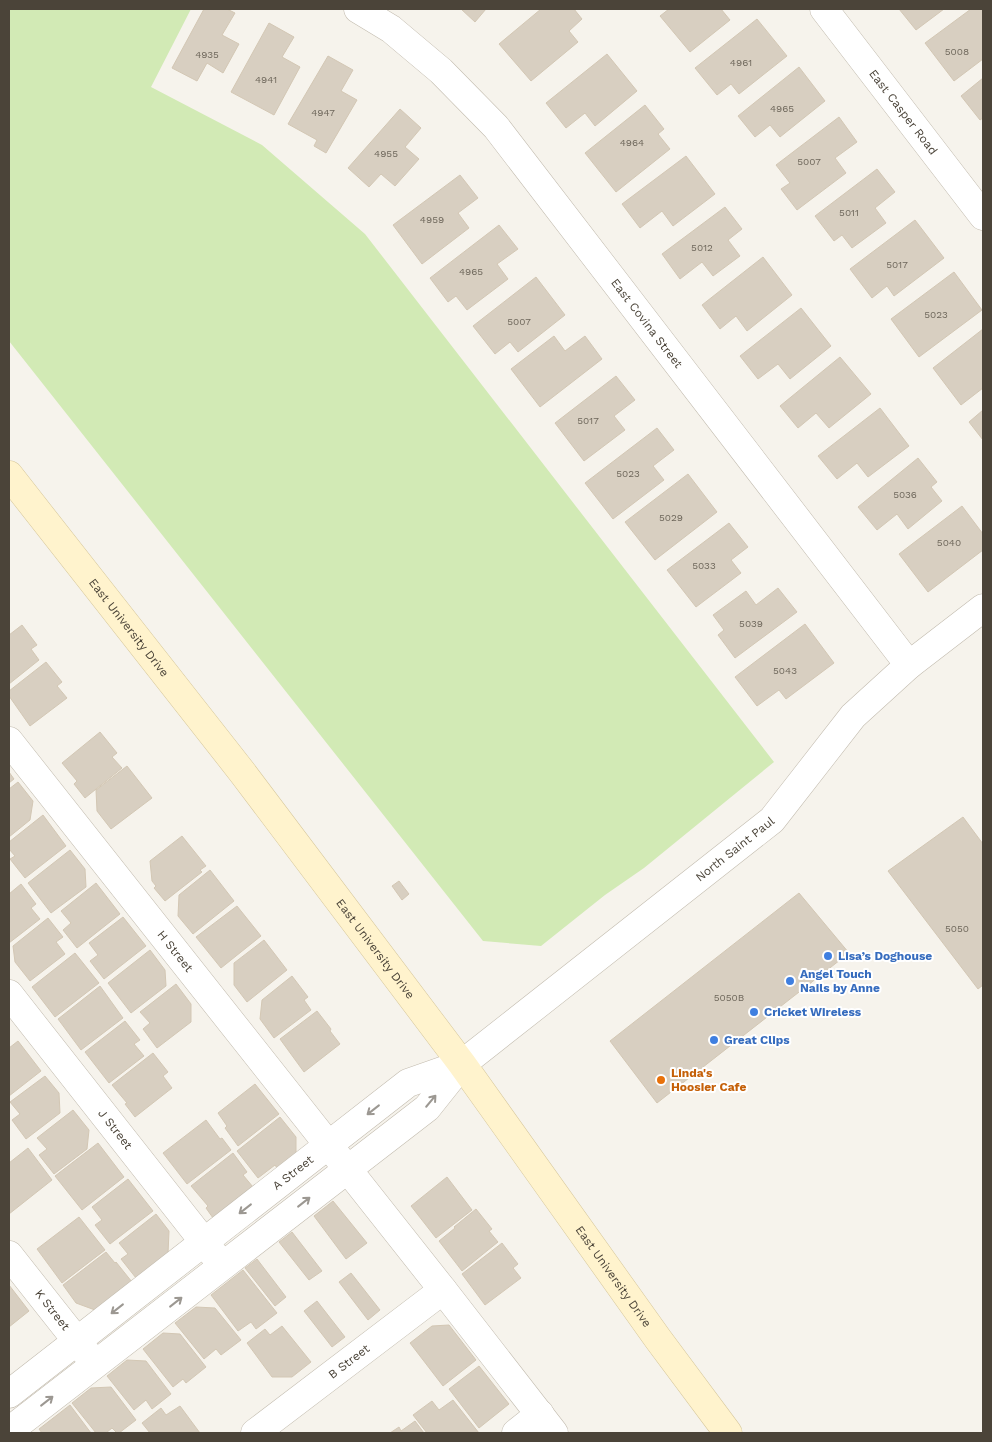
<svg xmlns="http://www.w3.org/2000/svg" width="992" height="1442" font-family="'Work Sans',sans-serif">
<rect width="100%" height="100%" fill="#f6f3ec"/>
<!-- green -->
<path fill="#d2eab5" d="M9,9H191L151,87L262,145L365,234L774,762L644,868L605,895L541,946L483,941L9,341Z"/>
<!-- building -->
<path fill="#d8cfc1" stroke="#d3c7b4" d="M204,9H227L235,13L222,35L239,44L223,73L207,63L197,81L172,68Z
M461,9H486L475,22Z
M541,9H574L582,19L569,31L578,42L531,81L499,44Z
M669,9H721L730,20L690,52L660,16Z
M899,9H944L916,30Z
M971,9H983V59L954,81L925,43Z
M757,19L787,56L739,94L731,84L717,95L695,68Z
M269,23L294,37L282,57L300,67L274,115L231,92Z
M607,54L637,91L595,126L585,113L566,128L546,103Z
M328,56L353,70L341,91L357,100L326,153L314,146L317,140L288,124Z
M799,67L825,101L780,137L770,125L755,137L738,116Z
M983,78V118L980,120L961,96Z
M645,105L664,129L658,134L670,149L616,192L585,153Z
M400,109L421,128L405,147L419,159L395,186L381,174L369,187L348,168Z
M839,117L857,142L835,158L846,173L797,210L781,189L790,183L776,165Z
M686,156L715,194L673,226L662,211L640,228L622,204Z
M877,169L895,192L875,208L886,223L852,248L842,235L834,241L815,216Z
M460,175L478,198L458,213L469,228L422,264L393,225Z
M725,207L742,229L728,240L740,256L713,276L702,262L680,279L662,254Z
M915,220L944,258L894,296L887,286L872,298L850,269Z
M499,225L518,249L497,264L508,279L467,310L456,296L448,302L430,278Z
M763,257L792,295L747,331L736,316L720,329L702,305Z
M954,272L982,310L919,357L891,319Z
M536,277L565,315L518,352L510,342L495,354L473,326Z
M801,308L831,346L790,379L778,364L758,379L740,356Z
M983,329V388L961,405L933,368Z
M554,336L565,351L585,336L602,359L540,407L511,369Z
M840,357L871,394L829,428L816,413L798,428L780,406Z
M616,376L635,400L614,416L625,430L584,461L555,423Z
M880,408L909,446L868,477L857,463L837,479L818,456Z
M983,410V440L969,422Z
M657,428L674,450L653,466L664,480L613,519L585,483Z
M918,458L937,482L931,487L942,501L908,529L897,514L877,530L858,507Z
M688,474L717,512L655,560L625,522Z
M962,506L983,534V550L928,592L899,554Z
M729,523L748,547L731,560L741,573L696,607L667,570Z
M778,588L797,612L735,658L718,635L724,630L713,615L746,591L756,605Z
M805,624L834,663L786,699L779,690L757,706L735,677Z
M22,625L37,645L31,649L39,660L9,684V635Z
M46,662L62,682L57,686L67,698L30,726L9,696V691Z
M100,732L117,753L112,757L122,768L85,798L74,784L77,781L62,763Z
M127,766L152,798L111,829L97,811L96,790Z
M9,772L14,779L9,783Z
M18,782L33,801L30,820L9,837V789Z
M43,815L66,846L25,878L10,859L15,856L9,849V842Z
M963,817L983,844V985L978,989L888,871Z
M182,836L206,866L200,870L202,872L165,901L154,888L156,886L152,881L150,861Z
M70,850L85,869L86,887L51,913L28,883Z
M210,870L234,901L193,934L178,916L179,895Z
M399,881L409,894L402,900L392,886Z
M96,883L120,914L77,948L63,930L71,923L61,911Z
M21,884L36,904L31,908L40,919L9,943V894Z
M799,893L849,953L657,1103L610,1041Z
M237,906L261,936L221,968L196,937Z
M123,917L146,946L104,979L90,961L98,955L89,943Z
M48,918L63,937L56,942L65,954L30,981L15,962L13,946Z
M264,940L287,970L247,1002L234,985V963Z
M150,950L165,970L166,986L131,1013L108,983Z
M75,953L99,983L55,1017L32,987Z
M292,976L308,997L304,1000L311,1010L274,1038L260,1019L262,1000Z
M176,984L191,1004V1022L157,1048L143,1029L150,1023L140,1012Z
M100,986L123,1018L81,1050L58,1019Z
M317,1011L331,1029L330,1031L340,1044L304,1072L280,1039Z
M125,1021L140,1040L134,1044L144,1056L109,1083L85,1052Z
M18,1041L41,1071L9,1096V1048Z
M153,1053L168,1072L163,1076L172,1088L135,1117L125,1104L127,1103L112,1085Z
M45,1076L59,1093L60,1113L26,1139L12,1120L20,1114L10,1102Z
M255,1084L279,1114L238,1146L225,1128L227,1126L218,1113Z
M73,1110L89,1130L87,1149L54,1174L39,1155L47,1149L37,1138Z
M280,1117L296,1137V1153L277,1168L275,1165L258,1178L237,1151Z
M206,1120L220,1139L222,1138L231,1150L187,1184L163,1153Z
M98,1143L124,1177L82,1210L55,1176Z
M28,1148L52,1180L9,1214V1163Z
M233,1153L247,1172L243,1175L253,1187L213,1218L206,1208L208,1206L191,1186Z
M447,1177L472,1210L436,1238L411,1206Z
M128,1179L153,1211L110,1244L95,1225L102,1220L92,1207Z
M333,1201L367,1243L346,1259L314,1216Z
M476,1209L492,1229L489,1231L498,1242L462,1271L439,1241L455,1228L454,1227Z
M156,1214L169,1231L168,1254L136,1278L121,1259L128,1254L119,1243Z
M79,1217L105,1250L62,1283L37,1249Z
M292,1232L322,1271L309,1280L279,1242Z
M502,1243L518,1264L513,1268L521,1278L485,1305L462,1274Z
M106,1252L115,1263L116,1262L132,1282L95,1310L76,1303L63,1285Z
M257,1259L286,1297L275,1306L245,1268Z
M243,1270L277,1313L256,1329L251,1322L238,1331L211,1295Z
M351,1273L380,1310L368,1320L339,1282Z
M9,1285L29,1311L9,1327Z
M317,1301L345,1337L332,1347L304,1311Z
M196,1307L215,1308L241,1340L221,1355L216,1349L204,1359L175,1323Z
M449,1325L476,1360L443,1386L410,1343L432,1326Z
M282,1326L311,1362L292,1377H272L247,1343L265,1329L270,1335Z
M163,1333L180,1334L206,1367L186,1383L183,1379L173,1387L143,1349Z
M127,1360L146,1361L171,1394L152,1409L146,1400L134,1410L107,1376Z
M479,1366L509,1404L479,1428L449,1389Z
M111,1387L136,1420L119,1433H117L112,1428L106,1433H96L72,1403L91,1388Z
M453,1400L479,1433H427L413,1415L432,1401L439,1410Z
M70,1405L91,1433H42L39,1429Z
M180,1406L200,1433H150L142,1423L161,1408L166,1415Z
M415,1421L424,1433H390L399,1427L401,1431Z"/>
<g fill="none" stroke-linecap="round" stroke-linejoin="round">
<!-- minor casing -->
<g stroke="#c2bbae" stroke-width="29">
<g id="minor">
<path id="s1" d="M358,9L391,29L441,71L496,127L909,665"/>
<path id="s2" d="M824,9L983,216"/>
<path id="s3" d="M9,741L443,1290L554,1433"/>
<path id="s4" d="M9,994L215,1256"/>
<path id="s5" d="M9,1255L88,1355"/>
<path id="s6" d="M9,1394L408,1083L462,1064"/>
<path id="s7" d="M9,1431L427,1108L462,1064L772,820L853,716L909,665L983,608"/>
<path id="s8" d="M255,1433L443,1290"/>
<path d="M516,1433L540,1414"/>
</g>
</g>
<!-- secondary casing -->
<g stroke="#d6c79b" stroke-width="29">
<g id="secondary">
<path id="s9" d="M9,475L242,772L462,1064L658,1339L728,1433"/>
</g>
</g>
<!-- minor -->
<use href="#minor" stroke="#fff" stroke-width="28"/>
<!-- secondary -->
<use href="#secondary" stroke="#fff3cd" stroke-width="28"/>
</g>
<!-- one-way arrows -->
<defs><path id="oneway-shaft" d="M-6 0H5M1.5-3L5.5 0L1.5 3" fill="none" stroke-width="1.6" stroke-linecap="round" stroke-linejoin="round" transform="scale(1.25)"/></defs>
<g stroke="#9c9892">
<use href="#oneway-shaft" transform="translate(431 1101) rotate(-50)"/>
<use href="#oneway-shaft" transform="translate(373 1110) rotate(142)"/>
<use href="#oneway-shaft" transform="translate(304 1202) rotate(-38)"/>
<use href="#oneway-shaft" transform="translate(245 1209) rotate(142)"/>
<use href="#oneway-shaft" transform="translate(176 1302) rotate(-38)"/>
<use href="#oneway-shaft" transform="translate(117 1309) rotate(142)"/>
<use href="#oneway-shaft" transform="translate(47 1401) rotate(-38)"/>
</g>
<!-- markers -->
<g fill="#3f7fe0" stroke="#fff" stroke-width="2">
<circle cx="828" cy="956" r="5"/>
<circle cx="790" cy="981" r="5"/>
<circle cx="754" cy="1012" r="5"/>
<circle cx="714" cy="1040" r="5"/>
</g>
<circle fill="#e8710a" stroke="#fff" stroke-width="2" cx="661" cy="1080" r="5"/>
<g text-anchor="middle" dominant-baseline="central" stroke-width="4" stroke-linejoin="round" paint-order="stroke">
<!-- number labels -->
<g font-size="10" fill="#6e675b">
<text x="957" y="51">5008</text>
<text x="207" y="54">4935</text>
<text x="741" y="62">4961</text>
<text x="266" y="79">4941</text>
<text x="782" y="108">4965</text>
<text x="323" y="112">4947</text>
<text x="632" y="142">4964</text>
<text x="386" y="153">4955</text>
<text x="809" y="161">5007</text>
<text x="849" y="212">5011</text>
<text x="432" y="219">4959</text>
<text x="702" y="247">5012</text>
<text x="897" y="264">5017</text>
<text x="471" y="271">4965</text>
<text x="936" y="314">5023</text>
<text x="519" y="321">5007</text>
<text x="588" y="420">5017</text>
<text x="628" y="473">5023</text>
<text x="905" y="494">5036</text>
<text x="671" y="517">5029</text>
<text x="949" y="542">5040</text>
<text x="704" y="565">5033</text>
<text x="751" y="623">5039</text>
<text x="785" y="670">5043</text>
<text x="957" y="928">5050</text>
<text x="729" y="997">5050B</text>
</g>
<!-- street labels -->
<g font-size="12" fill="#4b4439" stroke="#fff">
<text stroke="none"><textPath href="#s2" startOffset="130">East Casper Road</textPath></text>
<text stroke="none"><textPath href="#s1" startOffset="430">East Covina Street</textPath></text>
<text stroke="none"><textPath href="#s9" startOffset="194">East University Drive</textPath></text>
<text stroke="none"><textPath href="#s7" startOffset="932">North Saint Paul</textPath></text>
<text stroke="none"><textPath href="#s9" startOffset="599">East University Drive</textPath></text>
<text stroke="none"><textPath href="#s3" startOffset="268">H Street</textPath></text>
<text stroke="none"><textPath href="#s4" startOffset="172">J Street</textPath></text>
<text stroke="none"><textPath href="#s6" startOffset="360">A Street</textPath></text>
<text stroke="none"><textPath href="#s9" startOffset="1004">East University Drive</textPath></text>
<text stroke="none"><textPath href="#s5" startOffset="70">K Street</textPath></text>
<text stroke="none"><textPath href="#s8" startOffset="118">B Street</textPath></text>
</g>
<!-- shop labels -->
<g font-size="12" font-weight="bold" fill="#366cbe" stroke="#fff" text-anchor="start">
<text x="838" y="956">Lisa’s Doghouse</text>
<text x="800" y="974">Angel Touch<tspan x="800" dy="14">Nails by Anne</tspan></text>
<text x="764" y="1012">Cricket Wireless</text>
<text x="724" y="1040">Great Clips</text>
</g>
<!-- food labels -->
<g font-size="12" font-weight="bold" fill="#c56008" stroke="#fff" text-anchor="start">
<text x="671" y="1073">Linda's<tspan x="671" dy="14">Hoosier Cafe</tspan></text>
</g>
</g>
<!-- border -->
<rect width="992" height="1442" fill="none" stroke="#4b4439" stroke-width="20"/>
</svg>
